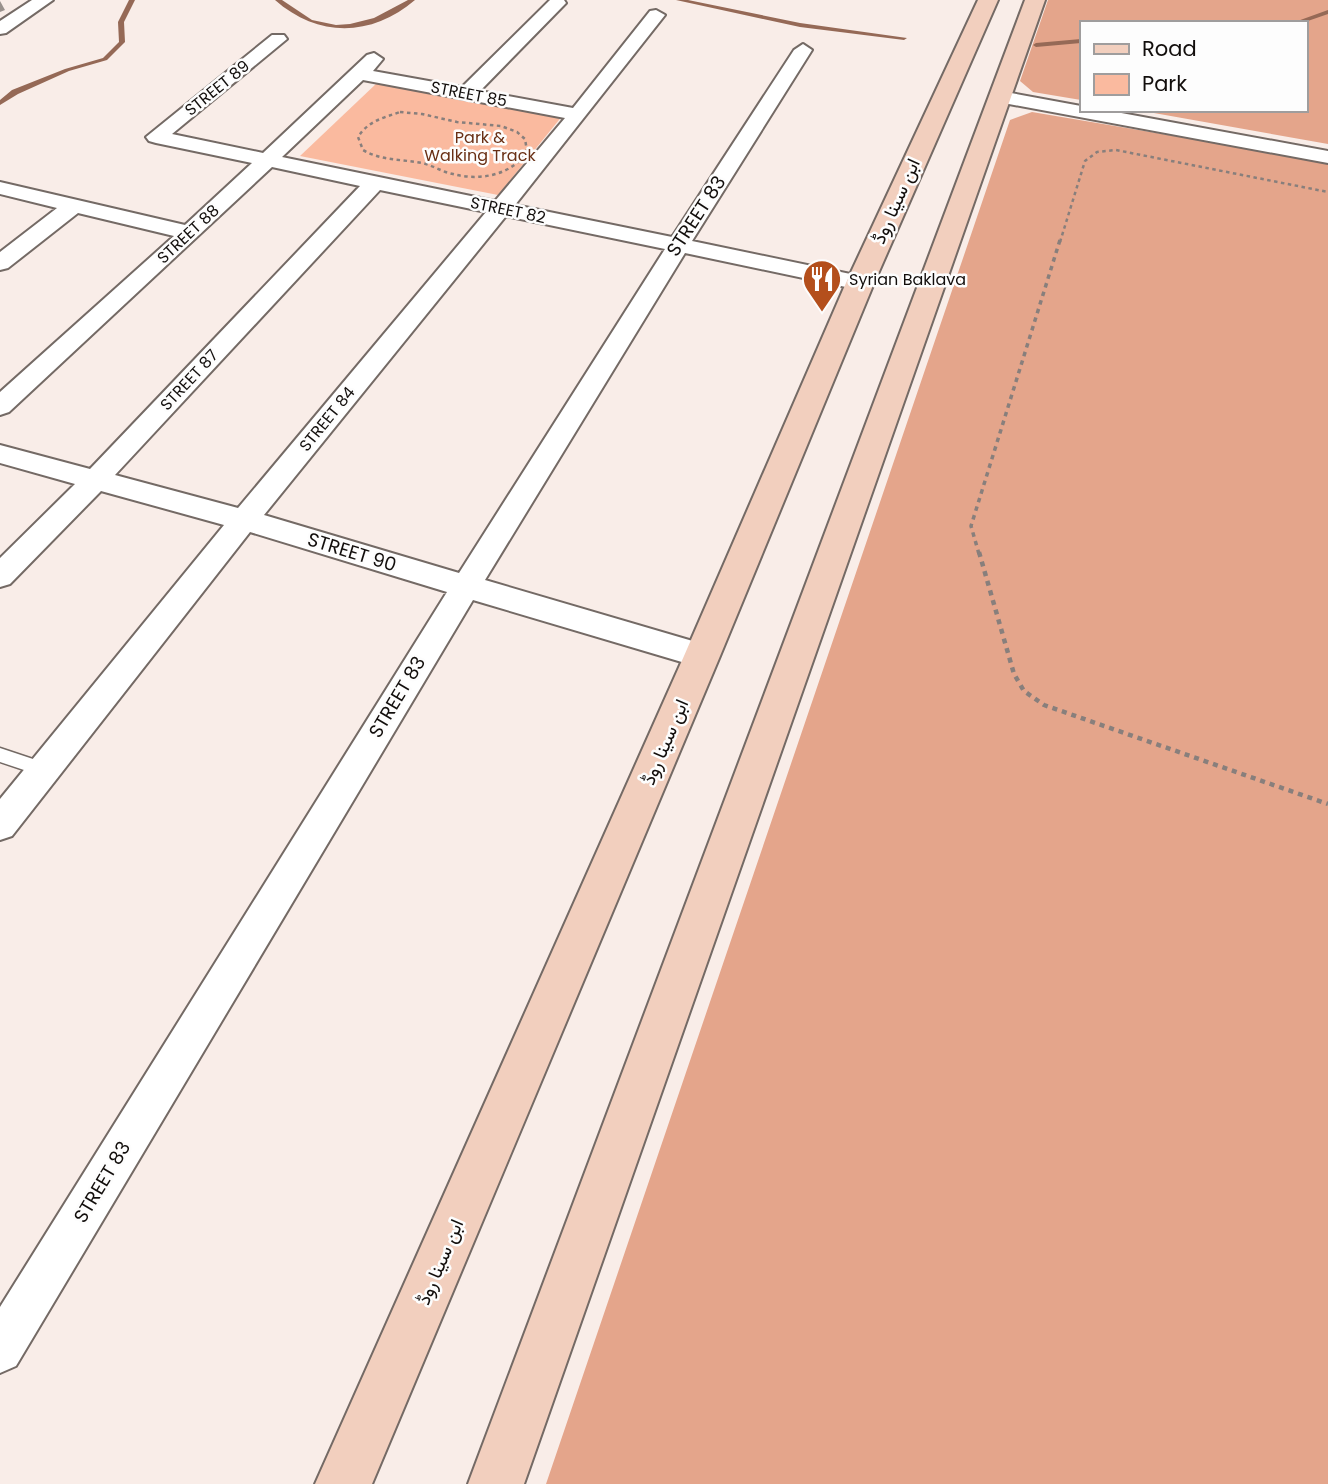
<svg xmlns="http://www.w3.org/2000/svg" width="1328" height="1484" font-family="Poppins,Vazirmatn,sans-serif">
<rect width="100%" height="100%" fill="#f9ede8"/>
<!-- green -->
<path fill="#faba9f" d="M378,82L563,115L498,195L300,156Z"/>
<!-- forest -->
<path fill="#e4a58b" d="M1048,0H1328V144L1137,110H1305V23H1081V100L1033,92L1020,81Z
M1032,112L1328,162V1484H546L1010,120Z"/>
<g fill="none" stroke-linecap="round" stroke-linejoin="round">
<!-- stream -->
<path fill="#956956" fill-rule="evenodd" d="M129,0H135L124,22L125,42L107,60L69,71L18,94L0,105V100L12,90L65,69L103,58L119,42L118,22Z
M275,0H282L312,20L336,25L350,24L374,18L408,0H415C372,37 318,38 275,0Z
M676,0H688L800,23L907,38L904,40L800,27Z
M1328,10V14L1302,23H1292Z
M1081,39V43L1036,47L1033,45L1036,43Z"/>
<!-- lane casing -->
<g stroke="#746a65" stroke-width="3">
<path id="lane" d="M0,748L51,765L53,770L51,775L45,777L0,762Z"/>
</g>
<!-- street casing -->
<g stroke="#746a65" stroke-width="4">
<path id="street" d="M32,0H53L6,33L0,34V21Z
M550,0H564L566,3L480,91L573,108L650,11L656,10L665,15L515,205L672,237L794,50L803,44L812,50L692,241L860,276L868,278L872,283L868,288L860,290L685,253L485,580L713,647L718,656L713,665L702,668L473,600L16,1366L0,1373V1307L447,592L250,532L12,836L0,840V799L224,525L101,491L10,584L0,587V558L75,484L0,463V445L90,469L360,186L272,167L9,412L0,415V392L174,236L78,213L8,268L0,270V252L57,208L0,194V182L185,225L252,163L156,143L149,141L146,137L272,35H284L287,39L172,134L263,153L367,55L374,53L383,59L373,71L462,87ZM363,80L565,118L495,201L282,157ZM380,190L486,212L238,508L115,475ZM506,216L665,249L459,573L264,515Z
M1000,91L1081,106V110H1105L1328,151V163L993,101L990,97Z"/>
</g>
<!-- secondary casing -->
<g stroke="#746a65" stroke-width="4">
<path id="secondary" d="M978,0H998L874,283L720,656L372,1484H315L684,656L846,283Z
M1025,0H1045L524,1484H468Z"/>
</g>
<!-- path-far2 -->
<path stroke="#887f7c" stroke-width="2.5" stroke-dasharray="3.5 3.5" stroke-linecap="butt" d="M400,112L422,114L457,122L501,126L517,132L525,139L527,151C512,176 478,181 453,174C442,172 432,165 422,163C401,159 382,161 363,150L358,137C368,121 383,118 400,112Z
M1060,242L1085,161L1097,152L1116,150L1328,192"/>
<!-- path-far1 -->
<path stroke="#887f7c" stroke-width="3.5" stroke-dasharray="4.5 4.5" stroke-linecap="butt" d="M979,554L971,526L1060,240"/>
<!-- path -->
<path stroke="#887f7c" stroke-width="4.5" stroke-dasharray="5 5" stroke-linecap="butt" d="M979,552L1014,674L1024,691L1044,705L1328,804"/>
<!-- lane -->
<use href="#lane" fill="#fff" fill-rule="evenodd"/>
<!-- street -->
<use href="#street" fill="#fff" fill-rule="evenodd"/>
<!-- secondary -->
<use href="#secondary" fill="#f2cfbe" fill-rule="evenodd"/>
</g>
<!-- shaded-wall -->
<path fill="#99918d" d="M0,1L5,10L0,12Z"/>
<!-- icons -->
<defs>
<g id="restaurant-pin" transform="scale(2.0125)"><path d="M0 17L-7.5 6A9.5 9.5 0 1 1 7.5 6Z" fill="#b44f1c" stroke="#fdfdfd"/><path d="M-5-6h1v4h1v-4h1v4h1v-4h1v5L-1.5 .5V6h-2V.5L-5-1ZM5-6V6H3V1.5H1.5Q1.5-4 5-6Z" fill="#fff"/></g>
</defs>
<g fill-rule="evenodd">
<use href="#restaurant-pin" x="822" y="279"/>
</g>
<g text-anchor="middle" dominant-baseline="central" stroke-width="5" stroke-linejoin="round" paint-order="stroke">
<!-- far-street labels -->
<g font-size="16" fill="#120e0c" stroke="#fdfdfd">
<text transform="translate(217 88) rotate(-39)">STREET 89</text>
<text transform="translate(469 94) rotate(11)">STREET 85</text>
<text transform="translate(508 210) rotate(12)">STREET 82</text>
<text transform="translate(188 234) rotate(-43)">STREET 88</text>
<text transform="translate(189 380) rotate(-47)">STREET 87</text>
<text transform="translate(327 419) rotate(-51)">STREET 84</text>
</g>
<!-- far-park labels -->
<g font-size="16" fill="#692f14" stroke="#fdfdfd">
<text x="480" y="137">Park &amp;<tspan x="480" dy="18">Walking Track</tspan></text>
</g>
<!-- far-poi labels -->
<g font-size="16" fill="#120e0c" stroke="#fdfdfd" text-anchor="start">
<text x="849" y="279">Syrian Baklava</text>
</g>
<!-- street labels -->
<g font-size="19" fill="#120e0c" stroke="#fdfdfd">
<text transform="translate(896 201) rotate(-66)">ابن سینا روڈ</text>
<text transform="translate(696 216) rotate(-57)">STREET 83</text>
<text transform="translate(352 552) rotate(17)">STREET 90</text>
<text transform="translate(397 697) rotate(-59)">STREET 83</text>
<text transform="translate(665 742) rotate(-67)">ابن سینا روڈ</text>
<text transform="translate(102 1182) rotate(-59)">STREET 83</text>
<text transform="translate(440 1262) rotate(-67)">ابن سینا روڈ</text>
</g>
</g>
<!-- legend -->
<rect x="1080" y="21" width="228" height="91" fill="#fdfdfd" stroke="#9f9d9d" stroke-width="2"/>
<rect x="1094" y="44" width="35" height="10" fill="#f2cfbe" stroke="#9f9d9d" stroke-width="2"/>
<text x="1142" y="56" font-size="21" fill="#120e0c">Road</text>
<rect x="1094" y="74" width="35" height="21" fill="#faba9f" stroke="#9f9d9d" stroke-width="2"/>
<text x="1142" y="91" font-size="21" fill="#120e0c">Park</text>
</svg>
